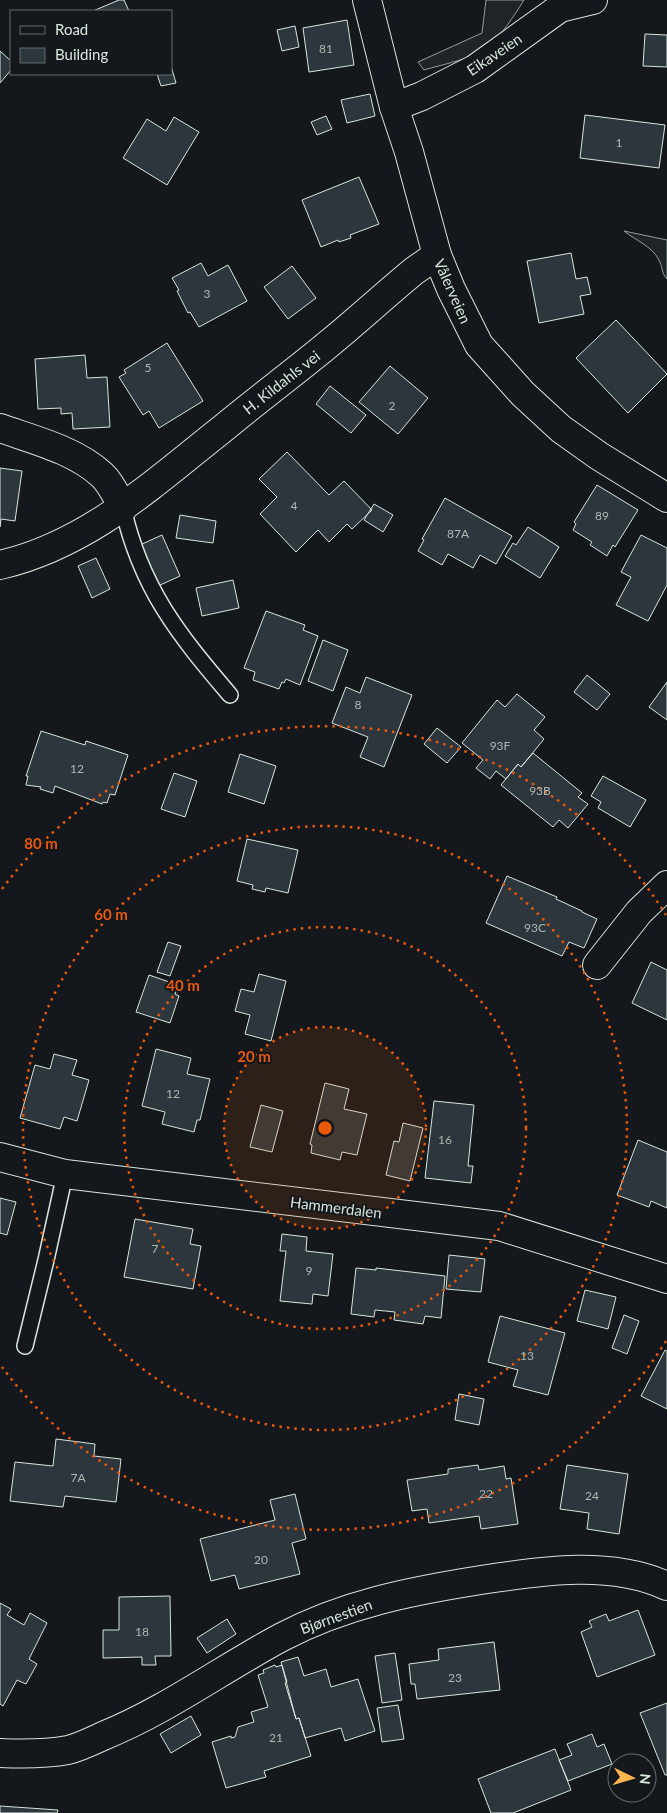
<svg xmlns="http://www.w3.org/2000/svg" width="667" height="1813" font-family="Lato,sans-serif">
<rect width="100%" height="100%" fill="#14181c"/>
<!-- green -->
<path fill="#202428" stroke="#939e99" d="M486,0H524C514,16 503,33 489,46C474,59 443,64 424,70L418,62L482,33Z
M624,231L667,240V279C661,273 663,267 659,260C652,246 635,240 624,231Z"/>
<!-- building -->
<path fill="#2c363c" stroke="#d8e6dc" d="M119,0H124L129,11H93Z
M347,20L354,65L309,72L303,28Z
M295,26L299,47L282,51L277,30Z
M645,34L667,35V67L643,66Z
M0,51L11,61V70L0,83Z
M171,66L176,83L161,86L157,74H171Z
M370,94L375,116L347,123L341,100Z
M585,115L665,125L659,168L580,158Z
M326,116L332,129L317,135L311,122Z
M174,117L199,132L167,185L123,158L147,119L166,131Z
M359,177L379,224L350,235L351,238L339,242L338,240L321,247L302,200Z
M571,253L576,279L587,277L591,294L580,296L584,314L539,323L527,261Z
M201,263L208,276L228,265L247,301L199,327L190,312L188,313L177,291L179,290L172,278Z
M292,266L316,298L288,319L264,287Z
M616,320L667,374L628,413L576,358Z
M167,343L203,401L159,428L149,411L143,415L119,377L126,373L124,370Z
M85,355L87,378L107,377L110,427L73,429L72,413L61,414V408L38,409L35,359Z
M390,366L428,398L398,434L359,402Z
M330,386L366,415L351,433L316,404Z
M287,452L329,495L344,481L372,510L352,529L347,524L329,542L318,530L296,552L260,514L277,497L259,479Z
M0,468L22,471L15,521L1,519L0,527Z
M597,485L638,510L615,547L613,545L607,556L590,545L592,542L573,530L576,524L574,522Z
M445,498L512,536L496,564L480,555L473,568L448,554L442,565L418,551L424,540L422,539Z
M374,504L393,515L383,532L364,520Z
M180,515L216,521L213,543L176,538Z
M528,527L559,547L540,578L505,556L513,543L516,545Z
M162,535L180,576L158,586L140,545Z
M641,535L667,548V585L648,621L616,605L631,577L621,572Z
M96,558L110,589L92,598L78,566Z
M233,580L239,608L202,616L196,588Z
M266,611L305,625L303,630L318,636L300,685L286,679L284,683L282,682L279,689L253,680L255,672L244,668Z
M323,640L348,650L333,691L308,681Z
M587,675L610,694L597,710L574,692Z
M366,677L412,695L384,767L360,757L368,737L332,723L346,687L360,693Z
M667,682V720L649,707Z
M517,694L545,717L534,730L544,739L521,767L518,764L506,779L496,771L490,779L476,768L483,760L462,743L497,700L505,707Z
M437,728L461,747L447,763L424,744Z
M41,731L85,745L86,741L128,755L115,795L110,794L107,803L103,802L102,804L55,786L53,793L40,789L41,787L26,785L28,776H26Z
M533,753L582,793L578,797L588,804L568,828L559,820L553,827L501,785L518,764L521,767Z
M240,754L276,766L264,804L228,792Z
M174,773L197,781L185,817L161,809Z
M603,776L646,800L630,827L598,808L601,802L591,796Z
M247,839L298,850L288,893L266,888L265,892L252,889L253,885L237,881Z
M507,876L557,897L556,899L582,911V912L597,919L584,948L569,942L562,956L486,923Z
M168,942L181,946L170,976L157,972Z
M651,962L667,970V1020L632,1003Z
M259,974L286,981L271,1041L245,1034L250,1015L235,1011L241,989L254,992Z
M149,975L178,985L175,994L179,996L170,1023L136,1012Z
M156,1049L191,1058L187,1074L210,1079L200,1120H197L194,1132L162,1124L165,1112L142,1106Z
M54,1054L77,1060L72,1075L89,1080L77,1121L64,1117L60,1129L20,1118L35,1065L50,1069Z
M325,1083L349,1089L344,1109L367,1114L357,1155L342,1152L340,1160L311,1153L312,1145L310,1144Z
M434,1101L474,1105L468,1166H473L471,1183L425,1178Z
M261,1105L283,1111L272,1152L250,1147Z
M403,1123L423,1128L410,1181L386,1175L394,1141L399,1142Z
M638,1140L667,1152V1208L651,1201L649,1207L617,1195Z
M0,1198L16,1202L7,1235L0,1233Z
M135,1219L193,1229L190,1244L201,1246L193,1289L124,1277Z
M282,1234L307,1237L306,1251L333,1254L328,1296L313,1294L312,1304L280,1301L286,1251H280Z
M449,1255L485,1259L481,1292L446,1289Z
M356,1268L376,1270V1268L445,1276L441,1318L425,1316L423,1324L394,1320L395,1312L375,1310L374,1317L351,1314Z
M585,1290L616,1297L608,1329L577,1321Z
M624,1315L639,1321L627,1354L612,1348Z
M500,1316L565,1333L548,1395L513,1386L518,1370L488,1362Z
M665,1350L667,1351V1409L641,1396Z
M459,1394L484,1399L479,1425L455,1420Z
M56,1439L95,1444L94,1456L121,1459L116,1502L65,1496L63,1507L10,1501L15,1462L53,1466Z
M478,1465L479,1470L504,1466L506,1479L511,1478L518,1524L481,1529L479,1516L429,1523L427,1509L412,1511L407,1480L448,1474V1469Z
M567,1465L628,1474L619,1534L587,1529L589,1513L560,1509Z
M295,1494L306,1539L292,1543L300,1574L239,1589L235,1575L211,1581L200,1539L275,1520L270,1500Z
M170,1596L171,1656H155L156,1665H142V1657L103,1658V1630H119V1597Z
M0,1603L11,1609L7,1615L24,1625L30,1613L47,1623L29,1659L37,1664L26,1684L17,1680L3,1706L0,1704Z
M638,1610L655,1655L597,1677L581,1632L592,1627L589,1621L606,1614L609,1621Z
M227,1619L236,1634L207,1653L197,1638Z
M494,1642L500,1690L417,1699L415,1684H411L409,1664L439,1660L438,1649Z
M395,1653L402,1700L382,1703L375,1656Z
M298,1657L304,1676L326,1669L331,1687L358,1679L375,1731L345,1741L341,1728L305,1738L299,1718L296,1719L281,1662Z
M275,1665L276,1667L282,1665L287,1682L285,1683L296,1719L299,1718L311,1756L264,1771L266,1777L226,1788L212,1742L231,1736V1738L235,1737L238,1727L254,1722L251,1712L268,1707L258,1675L264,1673L263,1670Z
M667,1703V1775H665L640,1713Z
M398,1705L404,1739L382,1742L377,1708Z
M191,1716L201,1735L171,1753L160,1734Z
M592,1734L597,1747L604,1744L612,1764L568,1781L559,1760L572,1755L567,1744Z
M555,1749L571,1790L513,1813H491L478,1779Z
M0,1806L58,1810L57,1813H0Z"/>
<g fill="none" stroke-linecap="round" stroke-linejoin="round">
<!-- service casing -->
<g stroke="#d8e6dc" stroke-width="18">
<path id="service" d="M123,508C141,588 178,634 230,695
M25,1346L46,1260L65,1174"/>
</g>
<!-- minor casing -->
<g stroke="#d8e6dc" stroke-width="30">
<path id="minor" d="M394,107L422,96L475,69L560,8L593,0
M0,428C34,440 75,450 102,475C111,483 117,497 123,508
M0,565C87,545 153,484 221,430C257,400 295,372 331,342C359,319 386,294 414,271L437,255
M597,965L639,912L667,885
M0,1157L65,1174L499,1226L667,1279
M0,1753C22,1754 46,1754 68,1750C80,1747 92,1741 103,1736C167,1710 222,1669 282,1637C345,1604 411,1591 481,1580C541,1571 610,1560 667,1586"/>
</g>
<!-- tertiary casing -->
<g stroke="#d8e6dc" stroke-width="30">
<path id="tertiary" d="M367,0L394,107L409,152L437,255L451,289L479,345L523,394L561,429L599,456L667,498"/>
</g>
<!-- service -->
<use href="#service" stroke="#14181c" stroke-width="15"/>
<!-- minor -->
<use href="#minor" stroke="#14181c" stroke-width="28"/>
<!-- tertiary -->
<use href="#tertiary" stroke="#14181c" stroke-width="28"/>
</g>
<!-- distance rings -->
<circle cx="325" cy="1128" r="101" fill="#e8590c" fill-opacity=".12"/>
<g fill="none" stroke="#e8590c" stroke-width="2.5" stroke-dasharray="2.5 5">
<circle cx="325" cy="1128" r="101"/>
<circle cx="325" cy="1128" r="201"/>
<circle cx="325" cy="1128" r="302"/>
<path d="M666 1341A402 402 0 0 1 2 1367M2 889A402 402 0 0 1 666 915"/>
</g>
<g text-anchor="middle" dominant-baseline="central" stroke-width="4" stroke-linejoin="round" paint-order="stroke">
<!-- number labels -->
<g font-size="12" fill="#adbab4">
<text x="326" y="48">81</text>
<text x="619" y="142">1</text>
<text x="207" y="293">3</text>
<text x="148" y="367">5</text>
<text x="392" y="405">2</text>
<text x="294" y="505">4</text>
<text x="602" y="515">89</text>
<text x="458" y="533">87A</text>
<text x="358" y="704">8</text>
<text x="500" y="745">93F</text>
<text x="77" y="768">12</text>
<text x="540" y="790">93B</text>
<text x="535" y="927">93C</text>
<text x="173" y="1093">12</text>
<text x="445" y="1139">16</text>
<text x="155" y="1248">7</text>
<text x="309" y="1270">9</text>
<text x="527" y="1355">13</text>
<text x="78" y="1477">7A</text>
<text x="486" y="1493">22</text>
<text x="592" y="1495">24</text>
<text x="261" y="1559">20</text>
<text x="142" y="1631">18</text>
<text x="455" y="1677">23</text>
<text x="276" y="1737">21</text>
</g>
<!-- street labels -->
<g font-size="15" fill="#d8e6dc" stroke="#14181c">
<text transform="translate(494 54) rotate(-34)">Eikaveien</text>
<text transform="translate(453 291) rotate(66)">Vålerveien</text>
<text transform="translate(281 382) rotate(-38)">H. Kildahls vei</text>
<text transform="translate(336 1207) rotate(7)">Hammerdalen</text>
<text transform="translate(336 1616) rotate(-20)">Bjørnestien</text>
</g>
</g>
<circle cx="325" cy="1128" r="8" fill="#e8590c" stroke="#14181c" stroke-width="2.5"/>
<g font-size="15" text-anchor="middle" font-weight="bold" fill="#e8590c" stroke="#14181c" stroke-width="4" stroke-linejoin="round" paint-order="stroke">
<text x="41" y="849">80 m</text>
<text x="111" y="920">60 m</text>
<text x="183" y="991">40 m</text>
<text x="254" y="1062">20 m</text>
</g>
<!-- legend -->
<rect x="10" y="10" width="162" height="65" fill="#14181c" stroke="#626a69"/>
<rect x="20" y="26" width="25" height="8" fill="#14181c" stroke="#626a69"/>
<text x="55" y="35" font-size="15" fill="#d8e6dc">Road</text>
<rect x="20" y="48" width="25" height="15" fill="#2c363c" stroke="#626a69"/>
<text x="55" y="60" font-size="15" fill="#d8e6dc">Building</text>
<!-- north arrow -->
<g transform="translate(632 1778) rotate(95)"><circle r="24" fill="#14181c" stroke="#626a69"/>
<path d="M0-4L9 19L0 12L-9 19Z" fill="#ffb74d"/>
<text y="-8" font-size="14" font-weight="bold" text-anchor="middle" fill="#d8e6dc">N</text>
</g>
</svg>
